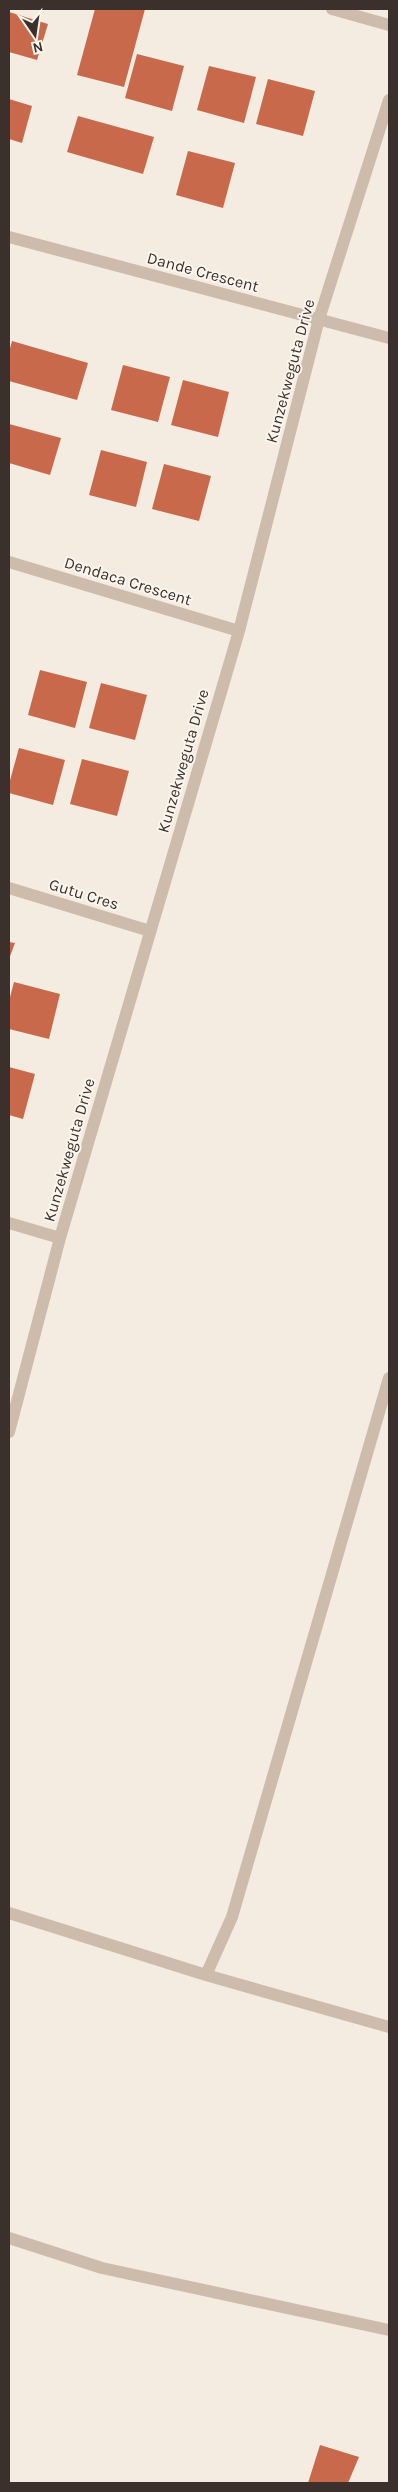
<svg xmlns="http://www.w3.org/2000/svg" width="398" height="2492" font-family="Karla,sans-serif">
<rect width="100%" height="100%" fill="#f4ebe1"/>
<!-- building -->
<path fill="#c8694b" d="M95,9H145L124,87L77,75Z
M9,12L48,24L37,60L9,52Z
M137,54L184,66L172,111L125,98Z
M209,66L256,77L244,123L197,110Z
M268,79L315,91L303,136L256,124Z
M9,99L32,106L22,143L9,139Z
M78,116L154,137L143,174L67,152Z
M188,151L235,163L223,208L176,195Z
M12,341L88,363L77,400L9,381V352Z
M123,365L170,377L158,422L111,410Z
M183,380L229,392L218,437L171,425Z
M9,424L61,438L50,475L9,463Z
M101,450L147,462L136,507L89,495Z
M164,464L211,476L199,521L152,509Z
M40,670L87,682L75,728L28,715Z
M101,683L147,695L135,740L89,728Z
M19,748L65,760L53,805L9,793V784Z
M82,759L129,771L117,816L70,804Z
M9,942L15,943L9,959Z
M14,982L60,994L49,1039L9,1029V1001Z
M9,1067L35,1074L23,1119L9,1115Z
M320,2445L359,2457L348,2483H308Z"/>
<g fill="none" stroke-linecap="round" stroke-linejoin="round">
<!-- street -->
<path stroke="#cdbbac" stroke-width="12" d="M332,9L389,25
M9,237L389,338
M9,562L239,631
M9,888L150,931
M9,1223L60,1238
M9,1432L60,1238L239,631L319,319L389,100
M9,1913L206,1975L232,1917L389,1378
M206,1975L389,2027
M9,2238L102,2268L389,2330"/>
</g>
<g text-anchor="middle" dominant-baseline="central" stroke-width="4" stroke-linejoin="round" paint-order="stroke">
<!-- street labels -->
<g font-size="16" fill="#3b302b" stroke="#fbf5ee">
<text transform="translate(203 272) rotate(15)">Dande Crescent</text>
<text transform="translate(290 371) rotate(-75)">Kunzekweguta Drive</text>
<text transform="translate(128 581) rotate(17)">Dendaca Crescent</text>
<text transform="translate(183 761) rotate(-74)">Kunzekweguta Drive</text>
<text transform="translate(84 894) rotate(17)">Gutu Cres</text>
<text transform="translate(69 1150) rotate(-74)">Kunzekweguta Drive</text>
</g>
</g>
<!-- border -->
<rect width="398" height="2492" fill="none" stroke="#3b302b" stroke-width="20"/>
<!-- north arrow -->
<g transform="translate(35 35) rotate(167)" stroke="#fbf5ee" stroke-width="4" paint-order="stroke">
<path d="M0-4L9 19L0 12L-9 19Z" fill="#3b302b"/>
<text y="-8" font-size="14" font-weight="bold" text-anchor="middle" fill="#3b302b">N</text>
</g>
</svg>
